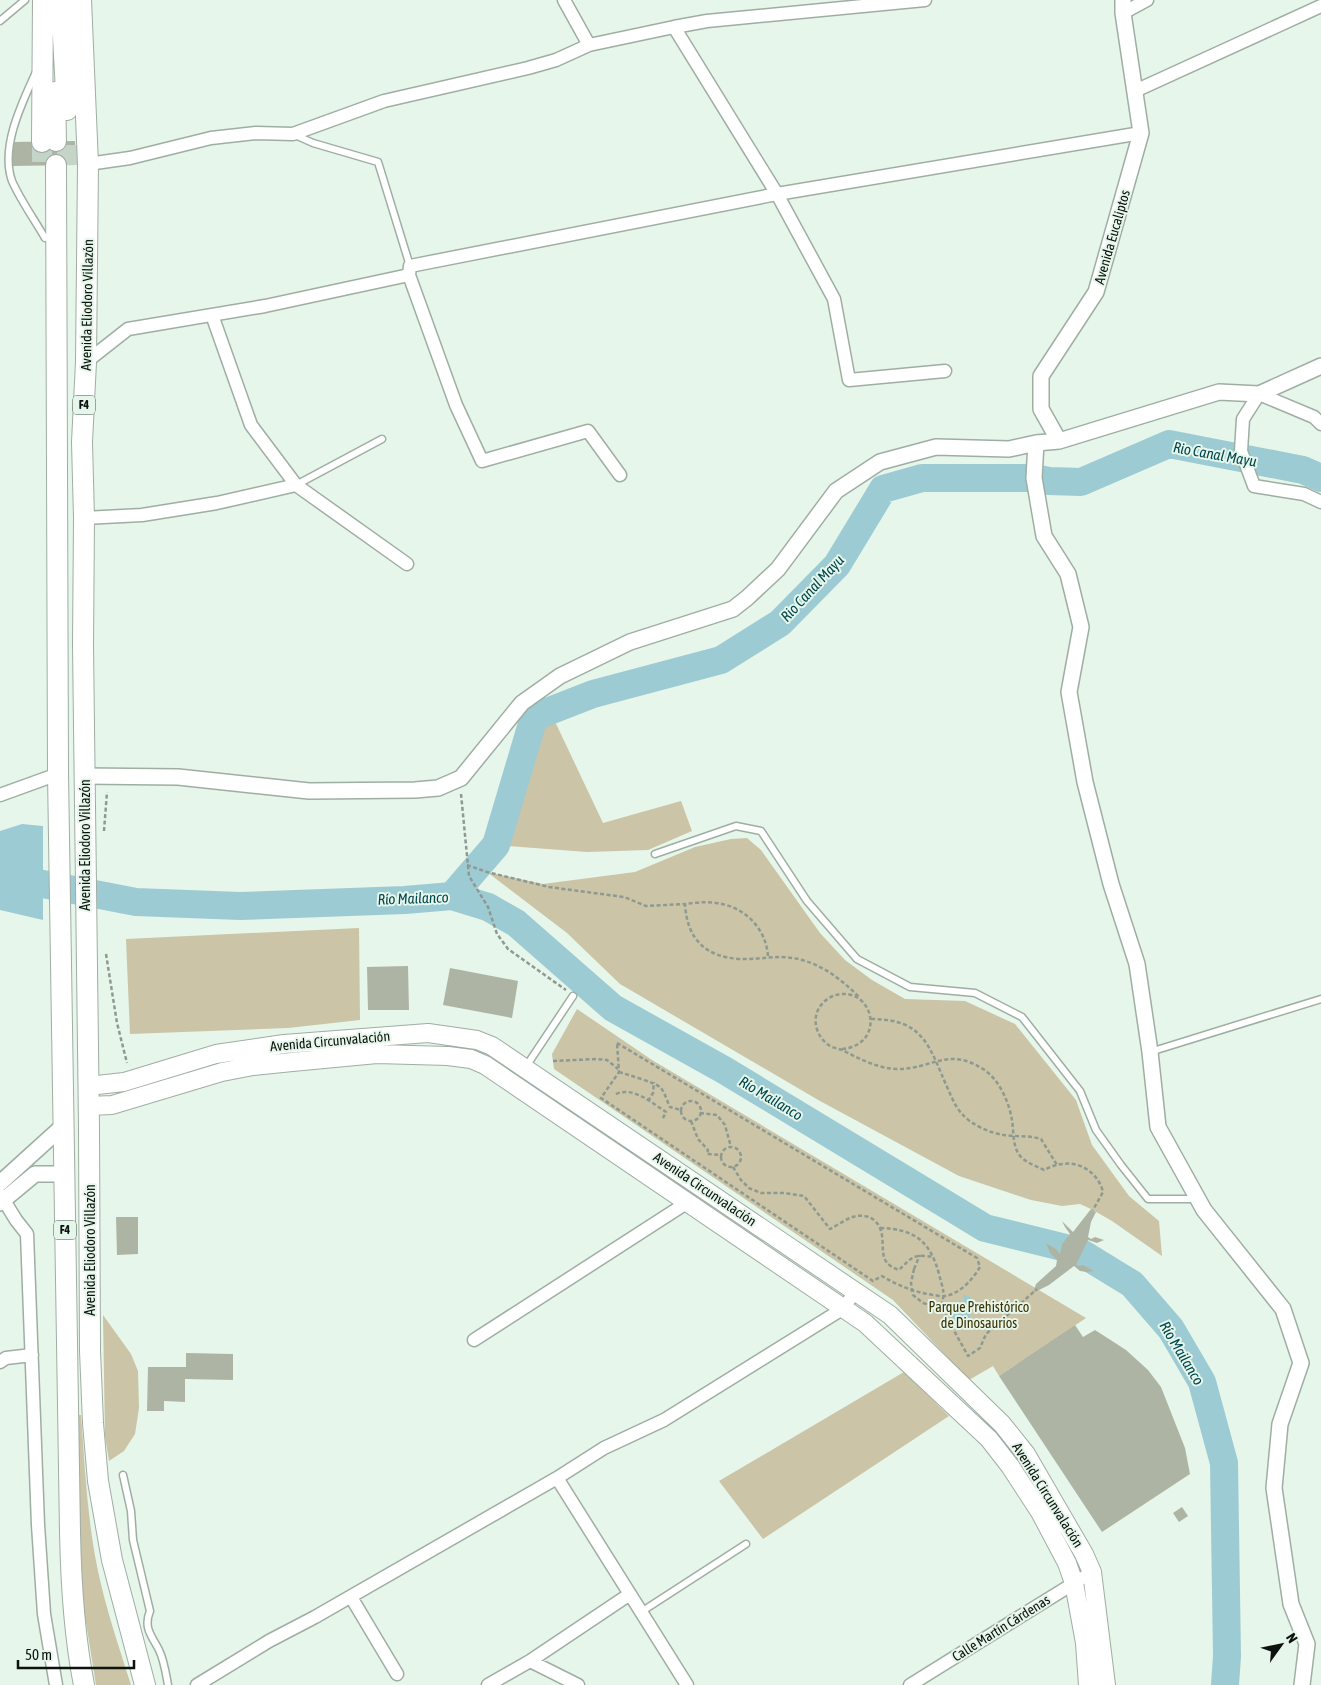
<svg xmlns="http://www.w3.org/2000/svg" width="1321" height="1685" font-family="'Asap Condensed',sans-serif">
<rect width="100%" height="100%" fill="#e6f6ea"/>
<!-- green -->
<path fill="#cbc4a6" d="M550,711L603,823L681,801L692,831L648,850L587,852L496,845L534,717Z
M747,838L761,850L820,933L845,960L872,980L905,999L965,1001L1015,1024L1076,1100L1092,1145L1129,1196L1159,1221L1162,1256L1112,1221L1091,1209L1080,1204L1062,1206L1031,1200L959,1176L820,1101L620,984L567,933L487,872L543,884L635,872L695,847L731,839Z
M359,928L360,1020L288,1028L130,1034L126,939Z
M577,1009L652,1060L1086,1318L999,1376L993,1366L969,1380L893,1300L554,1069L552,1054Z
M103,1315L131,1354L138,1371L139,1408L135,1434L124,1451L109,1461L105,1436Z
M904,1372L949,1416L763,1539L719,1481Z
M76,1415H81C85,1467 87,1519 98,1571C106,1609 119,1647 131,1685H96L84,1610L79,1565Z"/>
<!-- water -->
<path fill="#9dcbd3" d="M22,824L43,826V920L0,910V831Z
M963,1295L968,1296L972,1299V1312L962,1330H957L959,1324L963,1321L961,1318L957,1321L950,1317L956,1311L961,1313L962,1310L958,1309L954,1303L961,1302L965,1305Z"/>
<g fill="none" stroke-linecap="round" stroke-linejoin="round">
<!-- river -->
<path stroke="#9dcbd3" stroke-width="28" d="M0,880H22L136,902L240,906L405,900L452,896L488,907L516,923L613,1008L724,1070L985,1228L1078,1251L1132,1284L1171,1329L1202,1382L1224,1463L1227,1656L1225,1685
M452,896L496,845L534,717L593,694L721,660L780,623L837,565L883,489L922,478H1034L1049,481L1081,482L1169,444L1303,470L1321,478"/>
</g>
<!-- building -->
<path fill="#aeb4a4" d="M75,141L76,165L12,166V142Z
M408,966L409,1010H368L367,967Z
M450,968L518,981L512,1018L443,1005Z
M1091,1209L1096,1212L1091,1222L1088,1237L1091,1239L1095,1237L1104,1240L1097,1243L1088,1240L1076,1265L1079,1266L1083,1265L1094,1271L1087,1272L1080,1271L1074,1266L1049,1285L1033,1293L1036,1284L1056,1266L1057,1260L1050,1253L1046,1243L1056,1249L1060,1254L1062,1244L1070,1234L1065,1227L1062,1221L1073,1232Z
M116,1217H138V1254L117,1255Z
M1075,1325L1083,1337L1095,1330L1126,1350L1148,1370L1161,1387L1185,1448L1190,1474L1102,1532L999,1376Z
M186,1353L233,1354V1380L185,1379V1402L164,1401V1411H147L148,1367H186Z
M1182,1507L1188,1516L1179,1522L1173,1513Z"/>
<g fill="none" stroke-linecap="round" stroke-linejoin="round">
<!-- trunk-tunnel -->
<path stroke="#c5d4c9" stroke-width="20" stroke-dasharray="20 10" stroke-linecap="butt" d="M42,142V165
M67,165V141"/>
<!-- service casing -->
<g stroke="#9faea2" stroke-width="9">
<path id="service" d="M0,21L25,0
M36,72C22,103 0,147 12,181C21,201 34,219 45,238
M295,135L313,143L378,162L410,266
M296,485L382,439
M655,854L736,826L761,831L807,901L857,959L910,987L975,993L1022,1017L1080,1091L1096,1130L1121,1165L1148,1199H1196
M1150,1052L1321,999
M525,1068L573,996
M123,1475L131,1511L133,1540L150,1611C143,1628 152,1636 159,1650C164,1660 166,1674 168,1685
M641,1612L746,1544"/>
</g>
<!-- minor casing -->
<g stroke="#9faea2" stroke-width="15">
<path id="minor" d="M564,0L589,45
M1123,13L1147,0
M674,27L777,194L834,299L849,380L945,371
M1135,91L1321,6
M88,164L130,158L211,138L256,133L293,134L384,101L528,68L556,60L589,45L674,27L707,21L925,0
M212,315L251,425L296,485L407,564
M86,362L128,329L265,306L409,275
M1321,424L1314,417L1259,394L1243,419L1241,451L1254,486L1304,494L1321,502
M620,475L588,431L482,461L456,405L409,275L410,266L777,194L1141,133
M84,518L142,515L217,503L296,485
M0,795L58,774
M0,1194L16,1220L27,1234L38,1525L44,1614L56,1685
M474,1340L688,1202
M0,1362L6,1358L32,1355
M557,1478L687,1685
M351,1597L397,1674
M530,1661L578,1685
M197,1685L269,1641L315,1617L557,1478L604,1448L664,1420L844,1308L855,1291
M488,1685L530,1661L630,1594
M910,1685L1092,1572"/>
</g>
<!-- tertiary casing -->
<g stroke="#9faea2" stroke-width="18">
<path id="tertiary" d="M1059,441L1041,409V376L1096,292L1141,133L1123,13V0
M1036,443L1034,478L1044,536L1068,574L1081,627L1069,692L1085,782L1111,884L1137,964L1150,1052L1158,1127L1204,1210L1283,1309L1301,1363L1280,1424L1274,1488L1291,1604L1307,1644L1302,1685
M84,776L178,777L309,791L415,790L438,788L461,778L522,703L560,676L630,642L733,609L747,598L778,569L836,491L880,462L936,447L1009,449L1036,443L1059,441L1219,392L1259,394L1321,366
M0,1183L63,1126
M0,1203L35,1174H64"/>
</g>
<!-- secondary casing -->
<g stroke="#9faea2" stroke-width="20">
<path id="secondary" d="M88,1086L124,1082L216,1054L284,1044L428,1033L477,1040L492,1046L890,1315L1002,1424L1026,1454L1084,1554L1092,1572L1106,1685
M89,1106L112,1105L222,1072L253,1066L292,1062L377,1054L448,1056L471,1059L485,1065L865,1323L989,1439L1010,1466L1040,1512L1067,1563L1074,1583L1085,1643L1088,1685"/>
</g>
<!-- trunk casing -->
<g stroke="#9faea2" stroke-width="22">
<path id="trunk" d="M61,0L67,110
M81,0L88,164L86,362L82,442L84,518L83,645L89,1128L90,1351L93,1423L98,1481L112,1560L145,1685
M55,92L56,141
M42,142L43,0
M56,165L58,774L70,1532C71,1583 74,1635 84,1685"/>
</g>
<!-- path -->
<path stroke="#8e9a91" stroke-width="2.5" stroke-dasharray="4 2.5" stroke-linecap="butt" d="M461,794L469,876L488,907L497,934L508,949L566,990
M104,831L107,792
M467,865L487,872L549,887L624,897L646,906L685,904
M106,954L117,1023L127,1063
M768,956C766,928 744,906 716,903C705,901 695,903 685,904C687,939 705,957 740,959C762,960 782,953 805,961C826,967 844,982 859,997
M871,1019C925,1019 929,1047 948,1089C952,1098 956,1108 963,1115C972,1125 990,1133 1004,1135C1016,1137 1029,1135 1041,1139L1057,1165
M617,1043L977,1258L980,1267C973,1279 960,1294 945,1296C942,1297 937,1295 933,1295C914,1292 899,1286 882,1276L873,1281L601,1098L619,1072Z
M842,1049C885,1045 875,991 841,994C832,995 824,1000 819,1008C811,1022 818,1040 832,1047C837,1049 842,1049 846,1052C862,1060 878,1068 896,1069C931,1070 947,1046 983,1069C999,1079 1009,1102 1012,1120C1014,1132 1012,1147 1021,1157C1027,1163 1036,1166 1044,1170C1050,1167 1057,1164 1063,1164C1082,1161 1099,1175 1103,1192L1093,1210
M553,1061L597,1059L607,1060L618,1069
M619,1072C628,1075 655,1082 661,1088C665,1093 667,1101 670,1107L681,1110
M616,1094C633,1086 652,1103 666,1112L662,1120
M681 1111a10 10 0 1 1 20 0a10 10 0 1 1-20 0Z
M648,1101L653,1093L654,1082
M700,1113L717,1115L725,1125L731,1147
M691,1121L698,1139L708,1150L707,1154L721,1155
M721 1157a10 10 0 1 1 20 0a10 10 0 1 1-20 0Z
M733,1167L741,1180L749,1188L761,1193H784L804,1196L830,1229C836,1226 843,1221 850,1218C861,1213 875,1216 880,1228C887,1246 875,1262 899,1270C913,1256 914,1254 934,1257
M880,1228C915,1229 930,1241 939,1274C943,1290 946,1293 940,1308
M914,1269L920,1255
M923,1303L940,1308L946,1316L968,1356L980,1348L986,1334L1037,1289"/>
<!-- service -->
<use href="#service" stroke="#fff" stroke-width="6"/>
<!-- minor -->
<use href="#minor" stroke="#fff" stroke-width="12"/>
<!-- tertiary -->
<use href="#tertiary" stroke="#fff" stroke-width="15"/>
<!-- secondary -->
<use href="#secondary" stroke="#fff" stroke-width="18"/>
<!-- trunk -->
<use href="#trunk" stroke="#fff" stroke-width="20"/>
<!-- path-bridge -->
<path stroke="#8e9a91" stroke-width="2.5" stroke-dasharray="4 2.5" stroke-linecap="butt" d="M914,1269L911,1283L913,1295L923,1303"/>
</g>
<g text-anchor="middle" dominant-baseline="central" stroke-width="4" stroke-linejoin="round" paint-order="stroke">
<!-- shield labels -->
<g fill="#e6f6ea" stroke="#4d5650" stroke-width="1">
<rect x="73" y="395.5" width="22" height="19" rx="4"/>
<rect x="54" y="1220.5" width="22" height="19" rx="4"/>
</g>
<g font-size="12" font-weight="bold" fill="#0c120e">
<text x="84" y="405">F4</text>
<text x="65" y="1230">F4</text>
</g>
<!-- street labels -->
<g font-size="14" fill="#0c120e" stroke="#e6f6ea">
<text transform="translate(1112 237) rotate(-74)">Avenida Eucaliptos</text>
<text transform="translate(87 305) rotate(-89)">Avenida Eliodoro Villazón</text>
<text transform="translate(85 845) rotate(-90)">Avenida Eliodoro Villazón</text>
<text transform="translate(330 1041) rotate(-5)">Avenida Circunvalación</text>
<text transform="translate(705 1189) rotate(34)">Avenida Circunvalación</text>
<text transform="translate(90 1250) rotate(-90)">Avenida Eliodoro Villazón</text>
<text transform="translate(1048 1495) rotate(58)">Avenida Circunvalación</text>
<text transform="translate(1001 1628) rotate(-32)">Calle Martín Cárdenas</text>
</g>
<!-- park labels -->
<g font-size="14" fill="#3a3001" stroke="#e6f6ea">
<text x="979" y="1307">Parque Prehistórico<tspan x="979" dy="16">de Dinosaurios</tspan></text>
</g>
<!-- water labels -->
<g font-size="15" font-style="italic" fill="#00464f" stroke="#e6f6ea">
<text transform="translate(1215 454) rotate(10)">Rio Canal Mayu</text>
<text transform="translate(812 588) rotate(-47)">Rio Canal Mayu</text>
<text transform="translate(413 898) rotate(-2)">Río Mailanco</text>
<text transform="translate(771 1098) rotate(31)">Río Mailanco</text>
<text transform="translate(1182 1353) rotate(59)">Río Mailanco</text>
</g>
</g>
<!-- north arrow -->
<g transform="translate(1281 1645) rotate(57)" stroke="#e6f6ea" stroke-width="4" paint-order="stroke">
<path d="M0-4L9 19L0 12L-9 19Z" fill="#0c120e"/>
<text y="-8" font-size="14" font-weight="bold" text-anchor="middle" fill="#0c120e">N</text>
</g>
<!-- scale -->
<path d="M18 1660v8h116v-8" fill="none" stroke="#0c120e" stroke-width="2.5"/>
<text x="25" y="1660" font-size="15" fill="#0c120e" stroke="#e6f6ea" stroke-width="4" paint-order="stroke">50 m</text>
</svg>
